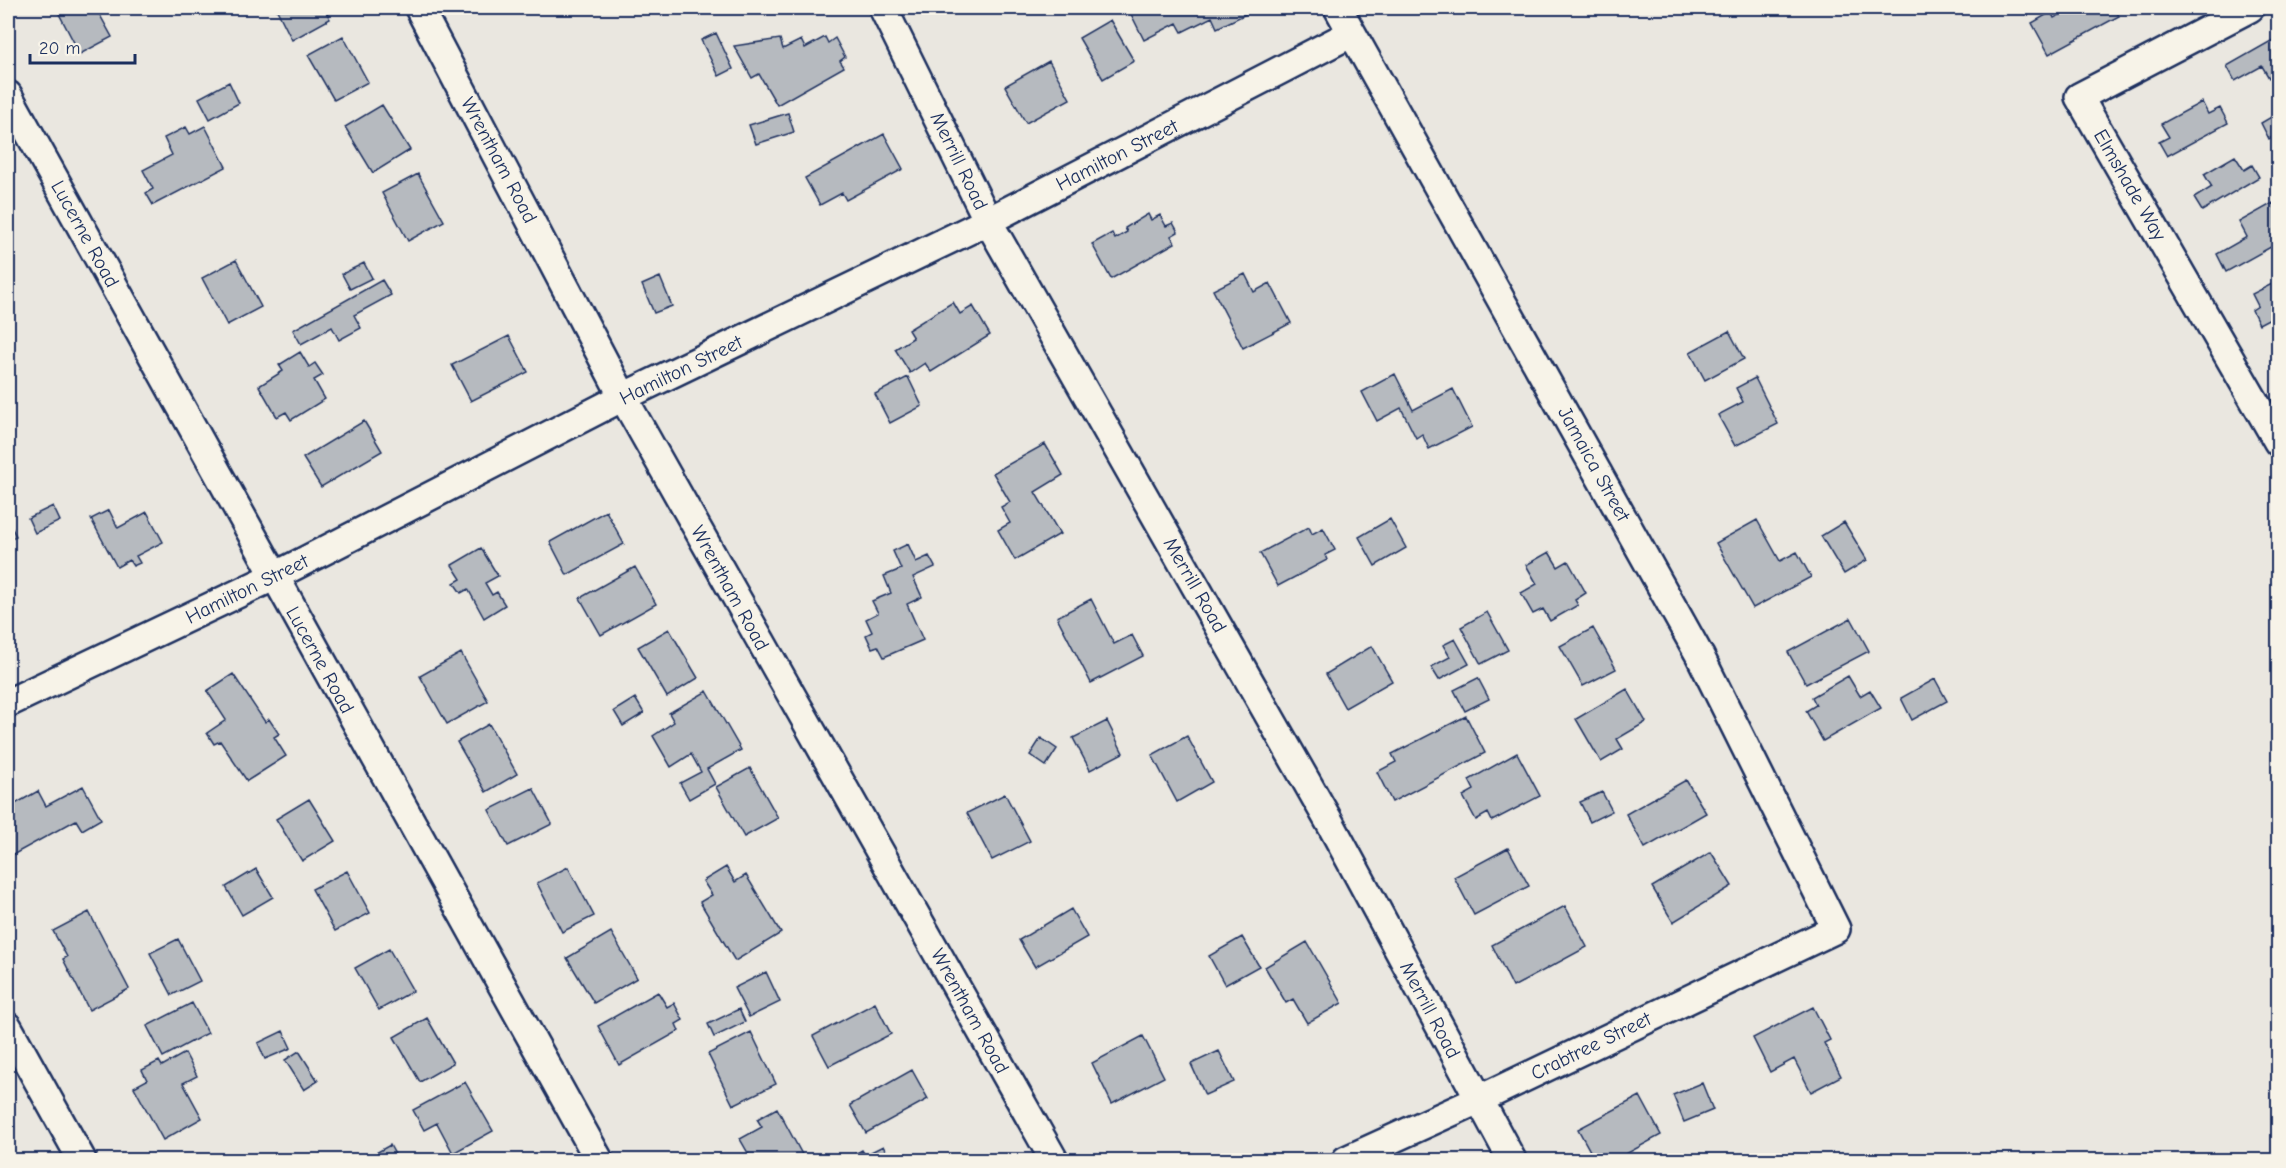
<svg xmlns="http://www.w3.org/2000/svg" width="2286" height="1168" font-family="'Comic Neue',sans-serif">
<rect width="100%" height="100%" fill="#eae7e0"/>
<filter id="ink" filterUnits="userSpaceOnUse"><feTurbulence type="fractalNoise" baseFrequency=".0167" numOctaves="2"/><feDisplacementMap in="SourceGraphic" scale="12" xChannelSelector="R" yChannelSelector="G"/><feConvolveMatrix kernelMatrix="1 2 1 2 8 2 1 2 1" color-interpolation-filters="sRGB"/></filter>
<g filter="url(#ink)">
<!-- building -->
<path fill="#b6babf" stroke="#1b2f5e" stroke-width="1.5" d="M56,8H96L112,37L80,54Z
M276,8H324L330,19L292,40Z
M1128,8H1243L1246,14L1217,28L1212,17L1182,32L1177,23L1144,40Z
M2068,8H2114L2119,16L2049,54L2032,23L2051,12L2054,18L2069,10Z
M1110,20L1134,61L1103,79L1079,38Z
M716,33L733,69L719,76L701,40Z
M343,36L368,82L334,100L308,55Z
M825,37L828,43L835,38L845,57L840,61L844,67L777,105L759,74L752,78L734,46L780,39L783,49L801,40L805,48Z
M2278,37V73L2269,78L2262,66L2235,81L2227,66Z
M1049,61L1070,99L1026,123L1005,86Z
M229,82L239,103L210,119L199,98Z
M2202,102L2208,114L2220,108L2228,123L2167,156L2159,142L2169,137L2161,124Z
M382,105L410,150L373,173L345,127Z
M788,113L794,132L756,144L749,125Z
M2278,113V134L2269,139L2261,123Z
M205,126L226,167L153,205L146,193L153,189L143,170L172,155L164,138L186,127L190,134Z
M884,134L903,169L846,200L842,193L820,205L805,178Z
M2235,156L2244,170L2252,165L2259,177L2202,211L2194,198L2212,187L2204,174Z
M418,174L444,221L408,241L382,193Z
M2273,203L2278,213V243L2226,272L2217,254L2247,237L2239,222Z
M1148,214L1151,220L1160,215L1166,226L1173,223L1178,232L1171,236L1175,243L1111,279L1092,244L1112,233L1115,239L1127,232L1125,228Z
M236,260L261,307L227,325L202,278Z
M364,263L372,278L350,289L342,274Z
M1245,274L1254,292L1270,283L1291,323L1243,348L1213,290Z
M660,277L672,306L654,313L642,285Z
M382,280L391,295L354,315L361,328L339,340L332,327L301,344L293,330Z
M2278,281V314L2259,324L2252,310L2258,306L2252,294Z
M953,302L960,314L973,306L990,335L931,372L925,363L910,373L895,349L913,338L908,330Z
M1729,331L1744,359L1705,380L1690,352Z
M509,336L528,372L471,401L452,365Z
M300,352L309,367L315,363L323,375L314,380L325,399L291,420L286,412L277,417L259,386L283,371L279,365Z
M1395,374L1413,410L1453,389L1472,427L1429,449L1422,434L1416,438L1401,408L1377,421L1362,392Z
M908,377L922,406L890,423L875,394Z
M1755,378L1778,424L1735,446L1718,415L1743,402L1736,388Z
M364,421L382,451L321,487L303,458Z
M1045,444L1063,475L1035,492L1060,534L1015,560L998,530L1010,523L1001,507L1010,502L993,473Z
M53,506L60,521L35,533L28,518Z
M109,510L118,528L147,512L163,542L136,556L140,563L133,566L129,560L117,567L91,519Z
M606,511L624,544L567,575L550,542Z
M1390,519L1406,548L1375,566L1359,537Z
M1757,520L1780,561L1797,552L1811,577L1753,608L1716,543Z
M8,521L16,536L8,541Z
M1844,522L1867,560L1844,574L1821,536Z
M1309,527L1312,534L1323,528L1335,550L1325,555L1327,560L1278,586L1260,553Z
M908,544L916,562L929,556L935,567L913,577L922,597L907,604L923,640L884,657L878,646L872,648L866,635L872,632L866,619L878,613L872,601L891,593L884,576L901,569L893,551Z
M481,548L498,576L485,583L492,595L497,592L505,605L484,618L468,589L461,593L454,583L461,579L452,565Z
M1549,552L1558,567L1568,561L1586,593L1575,600L1578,605L1550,621L1543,609L1533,614L1521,593L1537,584L1526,565Z
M635,567L656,604L601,635L580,598Z
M1091,599L1114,644L1132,635L1143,656L1091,683L1057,617Z
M1487,612L1508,650L1481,664L1461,627Z
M1851,618L1869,651L1806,684L1788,652Z
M1593,628L1616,669L1583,686L1560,646Z
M669,629L698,678L667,697L638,647Z
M1455,639L1469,664L1439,680L1431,667L1450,657L1443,645Z
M1372,646L1392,681L1345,708L1326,674Z
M461,653L488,701L447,724L420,676Z
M233,674L265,722L269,719L279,734L274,737L286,756L247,781L220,741L214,744L207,733L226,720L207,691Z
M1848,676L1860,696L1870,690L1881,708L1823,741L1806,711L1816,705L1812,697Z
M1478,678L1489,699L1465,711L1454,690Z
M1935,679L1947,701L1912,720L1901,698Z
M1627,689L1646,722L1617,739L1623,749L1601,762L1576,719Z
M707,691L741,750L707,769L715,784L689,799L680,783L701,772L691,754L671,767L653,736L674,722L669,713Z
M635,698L644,713L623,726L614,711Z
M1466,716L1485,753L1392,802L1377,772L1396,762L1392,754Z
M1107,721L1123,753L1090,770L1073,738Z
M489,724L517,774L486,792L457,742Z
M1187,736L1212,782L1177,802L1152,755Z
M1041,738L1057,749L1046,766L1030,755Z
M1517,753L1540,796L1492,821L1488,813L1476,820L1463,796L1474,790L1469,780Z
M750,768L778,818L744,837L716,787Z
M1686,780L1706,813L1645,848L1626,814Z
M83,786L101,819L82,830L76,820L9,857L8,808L38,791L46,806Z
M533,788L552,824L508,846L489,810Z
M1602,792L1612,811L1590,822L1580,802Z
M1005,794L1030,841L992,860L967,813Z
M309,799L335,841L302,861L276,819Z
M1508,848L1529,886L1474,915L1454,877Z
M1711,852L1732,886L1673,922L1652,887Z
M568,867L594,916L562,932L537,883Z
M726,867L735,882L746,875L781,933L735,961L700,902L712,895L703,881Z
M256,869L273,897L242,915L226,887Z
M347,871L370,913L335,931L312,889Z
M1565,906L1587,947L1513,987L1492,945Z
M1071,909L1087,937L1035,967L1019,940Z
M89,912L129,989L89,1010L63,959L67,957L53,931Z
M611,932L637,978L594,1003L567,958Z
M1242,937L1259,966L1225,985L1209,956Z
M178,939L200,981L172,995L150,953Z
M1307,942L1342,1003L1307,1023L1293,999L1286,1003L1265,967Z
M389,949L413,991L379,1010L355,968Z
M766,972L780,1002L749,1017L734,988Z
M658,992L667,1007L674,1003L683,1020L676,1024L679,1031L619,1065L598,1026Z
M192,1003L208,1033L163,1057L147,1026Z
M875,1003L891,1034L829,1066L813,1036Z
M1813,1007L1830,1040L1824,1043L1841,1076L1811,1092L1794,1059L1770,1072L1753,1038Z
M739,1009L745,1022L714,1037L708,1024Z
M427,1018L453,1063L420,1082L394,1037Z
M283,1031L291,1048L265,1059L258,1043Z
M751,1032L776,1084L733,1105L708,1054Z
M1143,1036L1164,1077L1112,1104L1092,1063Z
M299,1051L318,1081L304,1090L285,1060Z
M1219,1051L1234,1082L1205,1095L1191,1064Z
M185,1053L197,1076L183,1083L202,1118L163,1140L134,1087L147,1080L142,1070L159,1061L162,1066Z
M912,1070L928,1099L866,1133L850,1105Z
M465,1082L493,1131L453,1153L437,1123L424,1130L413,1110Z
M1702,1083L1713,1110L1684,1122L1673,1095Z
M1640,1096L1661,1135L1615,1160H1595L1578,1129Z
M777,1108L805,1160H752L740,1139L762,1127L757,1119Z
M390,1145L398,1160H378L374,1154Z
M883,1146L891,1160H844L862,1150L865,1155Z"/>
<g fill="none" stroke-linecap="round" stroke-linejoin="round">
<!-- minor casing -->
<g stroke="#1b2f5e" stroke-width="32">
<path id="minor" d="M419,8L623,397L1054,1160
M883,8L988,221L1330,823L1512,1160
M1338,8L1700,656L1836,929L1478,1100L1346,1160
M2250,8L2079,97L2278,442
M8,95L599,1160
M8,703L273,577L623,397L988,221L1352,33
M8,1027L82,1160"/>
</g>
<!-- minor -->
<use href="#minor" stroke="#f7f3e8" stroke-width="27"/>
</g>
</g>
<g text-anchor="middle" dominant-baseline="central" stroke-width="4.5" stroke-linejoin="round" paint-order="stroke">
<!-- street labels -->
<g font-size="20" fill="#1b2f5e" stroke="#f7f3e8">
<text transform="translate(1117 155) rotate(-27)">Hamilton Street</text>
<text transform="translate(499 160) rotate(62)">Wrentham Road</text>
<text transform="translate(959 161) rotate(64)">Merrill Road</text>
<text transform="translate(2130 185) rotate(60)">Elmshade Way</text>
<text transform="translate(85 234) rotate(61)">Lucerne Road</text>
<text transform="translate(681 370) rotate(-26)">Hamilton Street</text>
<text transform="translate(1594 464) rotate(61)">Jamaica Street</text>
<text transform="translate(1195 585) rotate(60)">Merrill Road</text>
<text transform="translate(730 588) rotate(61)">Wrentham Road</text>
<text transform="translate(247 589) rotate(-26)">Hamilton Street</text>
<text transform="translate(320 660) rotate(61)">Lucerne Road</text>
<text transform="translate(1430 1010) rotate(62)">Merrill Road</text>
<text transform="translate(970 1011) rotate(61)">Wrentham Road</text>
<text transform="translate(1591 1046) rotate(-26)">Crabtree Street</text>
</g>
</g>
<!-- margin -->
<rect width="2286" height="1168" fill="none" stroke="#f7f3e8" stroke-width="30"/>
<rect x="15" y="15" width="2256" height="1138" fill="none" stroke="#1b2f5e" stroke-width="2" filter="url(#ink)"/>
<!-- scale -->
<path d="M30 54v9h105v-9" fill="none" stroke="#1b2f5e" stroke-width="3"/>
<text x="39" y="54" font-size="18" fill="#1b2f5e" stroke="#f7f3e8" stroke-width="4.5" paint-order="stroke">20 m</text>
</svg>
